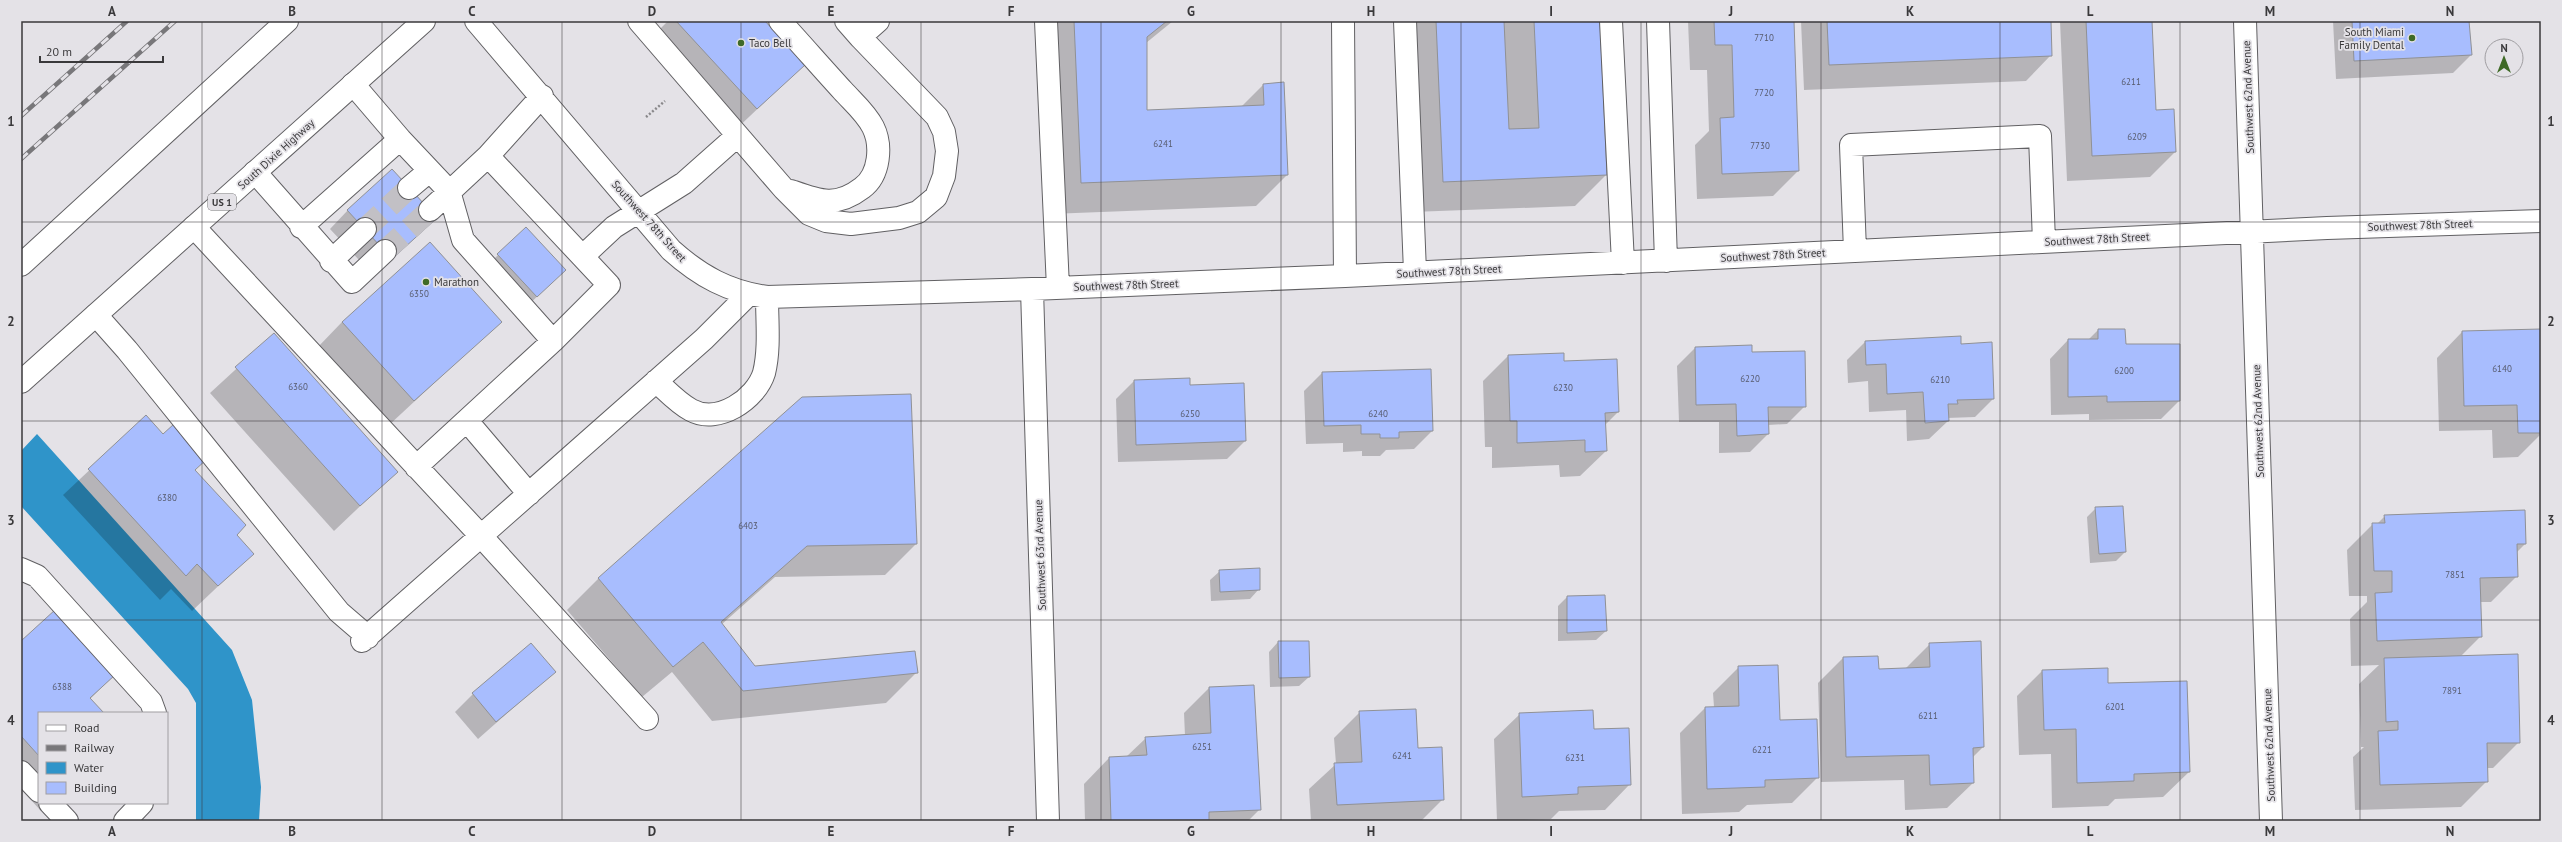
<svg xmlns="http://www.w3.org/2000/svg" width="2562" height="842" font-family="'PT Sans',sans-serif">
<rect width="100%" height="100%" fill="#e4e2e7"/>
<!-- water -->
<path fill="#2f94c9" d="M37,434L232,650L252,700L261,787L259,821H196V703L188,689L21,506V451Z"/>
<!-- shadow -->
<path fill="#0003" d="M668,21H763L804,65L731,134L647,42Z
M1059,21H1173L1146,43V111L1241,107L1263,85L1287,175L1256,206L1050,214L1042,38Z
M1404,21H1599L1606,175L1575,206L1412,212Z
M1688,21H1793L1798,171L1773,196L1697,199L1695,145L1709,131L1707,70H1690Z
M1801,21H2050L2051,55L2026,81L1804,90Z
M2060,21H2151L2155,111L2175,152L2150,177L2067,181Z
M2333,21H2468L2471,55L2453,73L2336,79Z
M348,210L436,218L374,276L330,229Z
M498,255L546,288L518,315L480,273Z
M342,322H500L388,426L317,348Z
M2098,330L2125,345L2179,401L2161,419L2089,420V414L2051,415L2050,359L2068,340H2088Z
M2541,330V434L2518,457L2493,458L2492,430L2439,431L2437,358L2462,332Z
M273,335L396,472L334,531L210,393Z
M1865,342L1961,345L1993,399L1975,417L1947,418L1948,421L1929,439L1907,441L1906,410L1869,412L1868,381L1848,383L1847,360Z
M1751,346V353L1805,406L1787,424L1768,425V434L1750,452L1719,453V422H1679L1677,366L1695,348Z
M1508,356L1563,362L1618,412L1605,425L1606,451L1580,476L1560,477L1559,465L1492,468V447H1485L1483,381Z
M1322,373L1432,431L1414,449L1386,450L1380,456H1362V451L1343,452V443L1306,444L1304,391Z
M1134,381L1189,386L1245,441L1227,459L1118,462L1116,399Z
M802,398L916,544L885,575L775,577L721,625L755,667L917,672L886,703L712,721L672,672L642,697L567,610L598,579Z
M146,417L194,470L235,535L252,554L192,611L171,589L160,600L63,495Z
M2122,507L2125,552L2116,561L2090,563L2087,517L2096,508Z
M2385,516L2525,544L2516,553L2517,576L2491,602H2480L2481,636L2460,657L2519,742L2493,768H2487V781L2461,807L2355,810L2353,757L2364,747H2361L2359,684L2379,665L2351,666L2350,619L2367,602V596H2349L2347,550L2373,524H2377Z
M1220,571L1259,589L1250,599L1211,601L1210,580Z
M1567,597L1606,631L1596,640L1558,641V606Z
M1278,642L1309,677L1299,686L1270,687L1269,652Z
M21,643L114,675L90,699L103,713H39V803H50L41,811L21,789Z
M1930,644L1983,747L1972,758L1973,783L1947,808L1905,810L1904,780L1821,782L1818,683L1843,658L1878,670L1905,669Z
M1739,667L1818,777L1792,803L1747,805L1739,812L1682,814L1680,733L1705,708L1714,707L1713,693Z
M2042,671L2107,684L2189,772L2163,797L2115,799L2108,806L2052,808L2051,754L2019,755L2017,696Z
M554,672L478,739L455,712L473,694Z
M1209,688L1260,809L1248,821H1085L1084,784L1109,758L1126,757L1146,738L1185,736L1184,713Z
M1360,712L1417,749L1443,799L1421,821H1311L1309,789L1336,764L1334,738Z
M1520,714L1593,730L1630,784L1605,810L1559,811L1551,819L1497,821L1494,739Z"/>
<!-- building -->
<path fill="#a8bdfe" stroke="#909195" d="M676,21H765L805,65L757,109Z
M1074,21H1167L1147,37V110L1264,105L1263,84L1284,82L1288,175L1081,183Z
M1436,21H1504L1509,129L1539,128L1534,21H1600L1607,175L1443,182Z
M1714,21H1794L1799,171L1722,174L1720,118L1734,117L1732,45H1715Z
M1827,21H2051L2052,56L1829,65Z
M2086,21H2152L2156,110L2174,109L2176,152L2092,156Z
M2352,21H2469L2472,55L2354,61Z
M392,169L437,218L392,259L347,210Z
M526,227L566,270L537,297L497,254Z
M430,242L502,322L414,401L342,322Z
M2098,329H2125L2126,344H2180V401L2107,402V396L2068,397V339H2098Z
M2541,329V433H2518L2517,405L2464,406L2462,331Z
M274,333L398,472L360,506L235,367Z
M1961,336V344L1992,342L1994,399L1957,400L1958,404H1948L1949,421L1925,423L1923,392L1887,394L1886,364L1866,365L1865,341Z
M1752,345V352L1805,351L1806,407H1768L1769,434L1737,436L1736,404L1696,405L1695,347Z
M1564,353V361L1617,359L1619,412L1605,413L1607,451L1585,452V440L1517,443V421H1510L1508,355Z
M1431,369L1433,431L1399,432V438H1380V434H1361V425L1324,426L1322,372Z
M1190,378V385L1244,383L1246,441L1136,445L1134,380Z
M911,394L917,544L807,546L721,622L755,666L915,651L918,673L743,691L703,642L673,667L598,578L802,397Z
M146,415L163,434L174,424L207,459L195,470L246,525L237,535L254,554L218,586L197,564L186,576L88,469Z
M2123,506L2126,552L2099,554L2095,507Z
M2525,510L2526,544H2517L2518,577L2480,578L2482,637L2377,641L2375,593L2392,592V571H2374L2372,523H2385L2384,515Z
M1260,568V590L1220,592L1219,570Z
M1605,595L1607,631L1567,633V596Z
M56,609L115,675L90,698L104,713H39V756L21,736V641Z
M1278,641H1309L1310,677L1279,678Z
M1981,641L1984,747L1973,748L1974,783L1930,785L1929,755L1846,757L1843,657L1878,656L1879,669L1930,667L1929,643Z
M531,643L556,672L496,722L472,693Z
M2518,654L2520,743H2487L2488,782L2380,785L2378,731L2398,730V721L2386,722L2384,658Z
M1778,665L1780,720L1817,719L1819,778L1765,780V787L1707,789L1705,707L1739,706L1738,666Z
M2108,668V683L2187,681L2190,772L2134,774V781L2077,783L2076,729L2044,730L2042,670Z
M1254,685L1261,810L1209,812V820L1111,821L1109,757L1147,755L1145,737L1211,733L1209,687Z
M1416,709L1418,748L1442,747L1444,800L1337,805L1334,763L1362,762L1359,711Z
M1593,710L1594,729L1629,728L1631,785L1578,787V794L1522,797L1519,713Z"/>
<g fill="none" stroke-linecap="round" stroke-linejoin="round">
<!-- minor-tunnel -->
<path stroke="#c2c0c5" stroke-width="22" stroke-dasharray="22 11" stroke-linecap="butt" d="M365,229L409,188
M385,251L430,210"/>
<!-- minor casing -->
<g stroke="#616063" stroke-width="24">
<path id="minor" d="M476,21L671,250C700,276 729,292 767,297L1032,289L1345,276L2327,228L2541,221
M639,21L784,189L809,214L826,221L851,224L899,218L918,212L936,197L944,176L947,151L944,132L937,117L860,37
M780,21C801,44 822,68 843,91C853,102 866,113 873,127C882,145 880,175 862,188C836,208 819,201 791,191
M846,21L860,37L878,21
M1046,21L1058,288
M1343,21L1345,276
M1405,21L1415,272
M1611,21L1623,263
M1658,21L1666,261
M2245,21L2271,821
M400,139L449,191L463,240L553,341
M255,172L352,282L385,251
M409,188L428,172
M430,210L488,156L542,96
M194,227L481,536L647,719
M301,227L400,139L353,84
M1855,251L1851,145L2040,136L2044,242
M583,256L614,227L684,183L737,136
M331,261L365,229
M1032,289L1048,821
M96,315L127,350L339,612L368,637
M656,381C667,391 678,403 691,410C718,425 756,399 764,373C770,349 767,321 767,297
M467,421L529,494
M416,467L553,341L609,285L488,156
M21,569L37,576L151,702L155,713
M362,641L704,339L749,294
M21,772L39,791
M50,803L67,821
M125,821L142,803"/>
</g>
<!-- highway casing -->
<g stroke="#616063" stroke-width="24">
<path id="highway" d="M21,265L287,21
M21,382L424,21"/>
</g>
<!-- path -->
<path stroke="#89888b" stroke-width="2.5" stroke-dasharray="2 2" stroke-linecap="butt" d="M646,117L665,101"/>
<!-- minor -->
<use href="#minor" stroke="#fff" stroke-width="22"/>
<!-- highway -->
<use href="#highway" stroke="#fff" stroke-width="22"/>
<!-- rail casing -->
<g stroke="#78777a" stroke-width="4.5">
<path id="rail" d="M21,116L127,21
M21,159L175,21"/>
</g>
<!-- rail -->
<use href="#rail" stroke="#e4e2e7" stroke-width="3" stroke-dasharray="9" stroke-linecap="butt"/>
</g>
<!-- grid -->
<path fill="none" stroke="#3a393b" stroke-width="1" stroke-opacity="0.55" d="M202,21V821M382,21V821M562,21V821M741,21V821M921,21V821M1101,21V821M1281,21V821M1461,21V821M1641,21V821M1821,21V821M2000,21V821M2180,21V821M2360,21V821M21,222H2541M21,421H2541M21,620H2541"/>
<!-- markers -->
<g fill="#3f6a27" stroke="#e4e2e7" stroke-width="1.5">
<circle cx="2412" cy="38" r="4"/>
<circle cx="741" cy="43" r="4"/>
<circle cx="426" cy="282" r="4"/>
</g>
<g text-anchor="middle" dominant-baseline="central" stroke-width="3.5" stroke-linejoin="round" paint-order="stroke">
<!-- number labels -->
<g font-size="9" fill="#565a6c">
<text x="1764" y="37">7710</text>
<text x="2131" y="81">6211</text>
<text x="1764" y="92">7720</text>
<text x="2137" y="136">6209</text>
<text x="1163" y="143">6241</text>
<text x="1760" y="145">7730</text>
<text x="419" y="293">6350</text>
<text x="2502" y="368">6140</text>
<text x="2124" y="370">6200</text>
<text x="1750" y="378">6220</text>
<text x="1940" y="379">6210</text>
<text x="298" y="386">6360</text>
<text x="1563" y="387">6230</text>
<text x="1190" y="413">6250</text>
<text x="1378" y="413">6240</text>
<text x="167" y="497">6380</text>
<text x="748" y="525">6403</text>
<text x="2455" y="574">7851</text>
<text x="62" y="686">6388</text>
<text x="2452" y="690">7891</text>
<text x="2115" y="706">6201</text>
<text x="1928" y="715">6211</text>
<text x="1202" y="746">6251</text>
<text x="1762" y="749">6221</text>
<text x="1402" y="755">6241</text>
<text x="1575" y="757">6231</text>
</g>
<!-- shield labels -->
<rect fill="#e4e2e7" stroke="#6d6c6f" stroke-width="1" x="208" y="194" width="28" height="16" rx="3"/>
<g font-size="10" font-weight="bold" fill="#3a393b">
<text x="222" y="202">US 1</text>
</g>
<!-- poi labels -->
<g font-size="11" fill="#3a393b" stroke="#e4e2e7" text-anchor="start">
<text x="2404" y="32" text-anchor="end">South Miami<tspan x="2404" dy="13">Family Dental</tspan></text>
<text x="749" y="43">Taco Bell</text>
<text x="434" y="282">Marathon</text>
</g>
<!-- street labels -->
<g font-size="11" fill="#3a393b" stroke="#e4e2e7">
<text transform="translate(2248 97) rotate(-92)">Southwest 62nd Avenue</text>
<text transform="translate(276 154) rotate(-42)">South Dixie Highway</text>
<text transform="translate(649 221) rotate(48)">Southwest 78th Street</text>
<text transform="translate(2420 225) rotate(-2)">Southwest 78th Street</text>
<text transform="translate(2097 239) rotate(-3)">Southwest 78th Street</text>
<text transform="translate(1773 255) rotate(-3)">Southwest 78th Street</text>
<text transform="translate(1449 271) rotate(-3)">Southwest 78th Street</text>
<text transform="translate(1126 285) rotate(-2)">Southwest 78th Street</text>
<text transform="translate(2258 421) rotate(-92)">Southwest 62nd Avenue</text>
<text transform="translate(1040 555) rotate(-92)">Southwest 63rd Avenue</text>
<text transform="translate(2269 745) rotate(-92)">Southwest 62nd Avenue</text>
</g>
</g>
<!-- border -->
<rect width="2562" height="842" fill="none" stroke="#e4e2e7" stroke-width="44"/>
<!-- legend -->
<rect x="38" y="712" width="130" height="92" fill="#e4e2e7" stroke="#a09ea2"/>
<rect x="46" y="725" width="20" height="6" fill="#ffffff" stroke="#a09ea2"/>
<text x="74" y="732" font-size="12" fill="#3a393b">Road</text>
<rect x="46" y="745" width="20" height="6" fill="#78777a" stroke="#a09ea2"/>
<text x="74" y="752" font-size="12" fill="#3a393b">Railway</text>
<rect x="46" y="762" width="20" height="12" fill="#2f94c9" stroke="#a09ea2"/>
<text x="74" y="772" font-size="12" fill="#3a393b">Water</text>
<rect x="46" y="782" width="20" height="12" fill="#a8bdfe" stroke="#a09ea2"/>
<text x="74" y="792" font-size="12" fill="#3a393b">Building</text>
<!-- north arrow -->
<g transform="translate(2504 58)"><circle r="19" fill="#e4e2e7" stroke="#a09ea2"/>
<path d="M0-3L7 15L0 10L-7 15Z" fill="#3f6a27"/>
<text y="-6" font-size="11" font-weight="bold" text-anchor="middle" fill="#3a393b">N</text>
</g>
<!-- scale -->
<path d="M40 56v6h123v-6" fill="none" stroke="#3a393b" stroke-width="2"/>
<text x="46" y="56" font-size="12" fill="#3a393b" stroke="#e4e2e7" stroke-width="3" paint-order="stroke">20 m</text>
<rect x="22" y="22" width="2518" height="798" fill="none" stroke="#3a393b" stroke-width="1.5"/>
<g font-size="13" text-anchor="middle" font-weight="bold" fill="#3a393b">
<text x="112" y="16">A</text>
<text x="292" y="16">B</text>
<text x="472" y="16">C</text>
<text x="652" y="16">D</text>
<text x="831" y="16">E</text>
<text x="1011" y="16">F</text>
<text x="1191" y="16">G</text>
<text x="1371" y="16">H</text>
<text x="1551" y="16">I</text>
<text x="1731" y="16">J</text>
<text x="1910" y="16">K</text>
<text x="2090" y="16">L</text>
<text x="2270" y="16">M</text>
<text x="2450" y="16">N</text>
<text x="11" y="126">1</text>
<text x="2551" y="126">1</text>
<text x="11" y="326">2</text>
<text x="2551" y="326">2</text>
<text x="11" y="525">3</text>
<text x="2551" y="525">3</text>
<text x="11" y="725">4</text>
<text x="2551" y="725">4</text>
<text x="112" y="836">A</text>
<text x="292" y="836">B</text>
<text x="472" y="836">C</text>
<text x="652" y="836">D</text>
<text x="831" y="836">E</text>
<text x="1011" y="836">F</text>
<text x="1191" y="836">G</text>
<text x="1371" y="836">H</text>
<text x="1551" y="836">I</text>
<text x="1731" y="836">J</text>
<text x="1910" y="836">K</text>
<text x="2090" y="836">L</text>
<text x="2270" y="836">M</text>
<text x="2450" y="836">N</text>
</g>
</svg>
